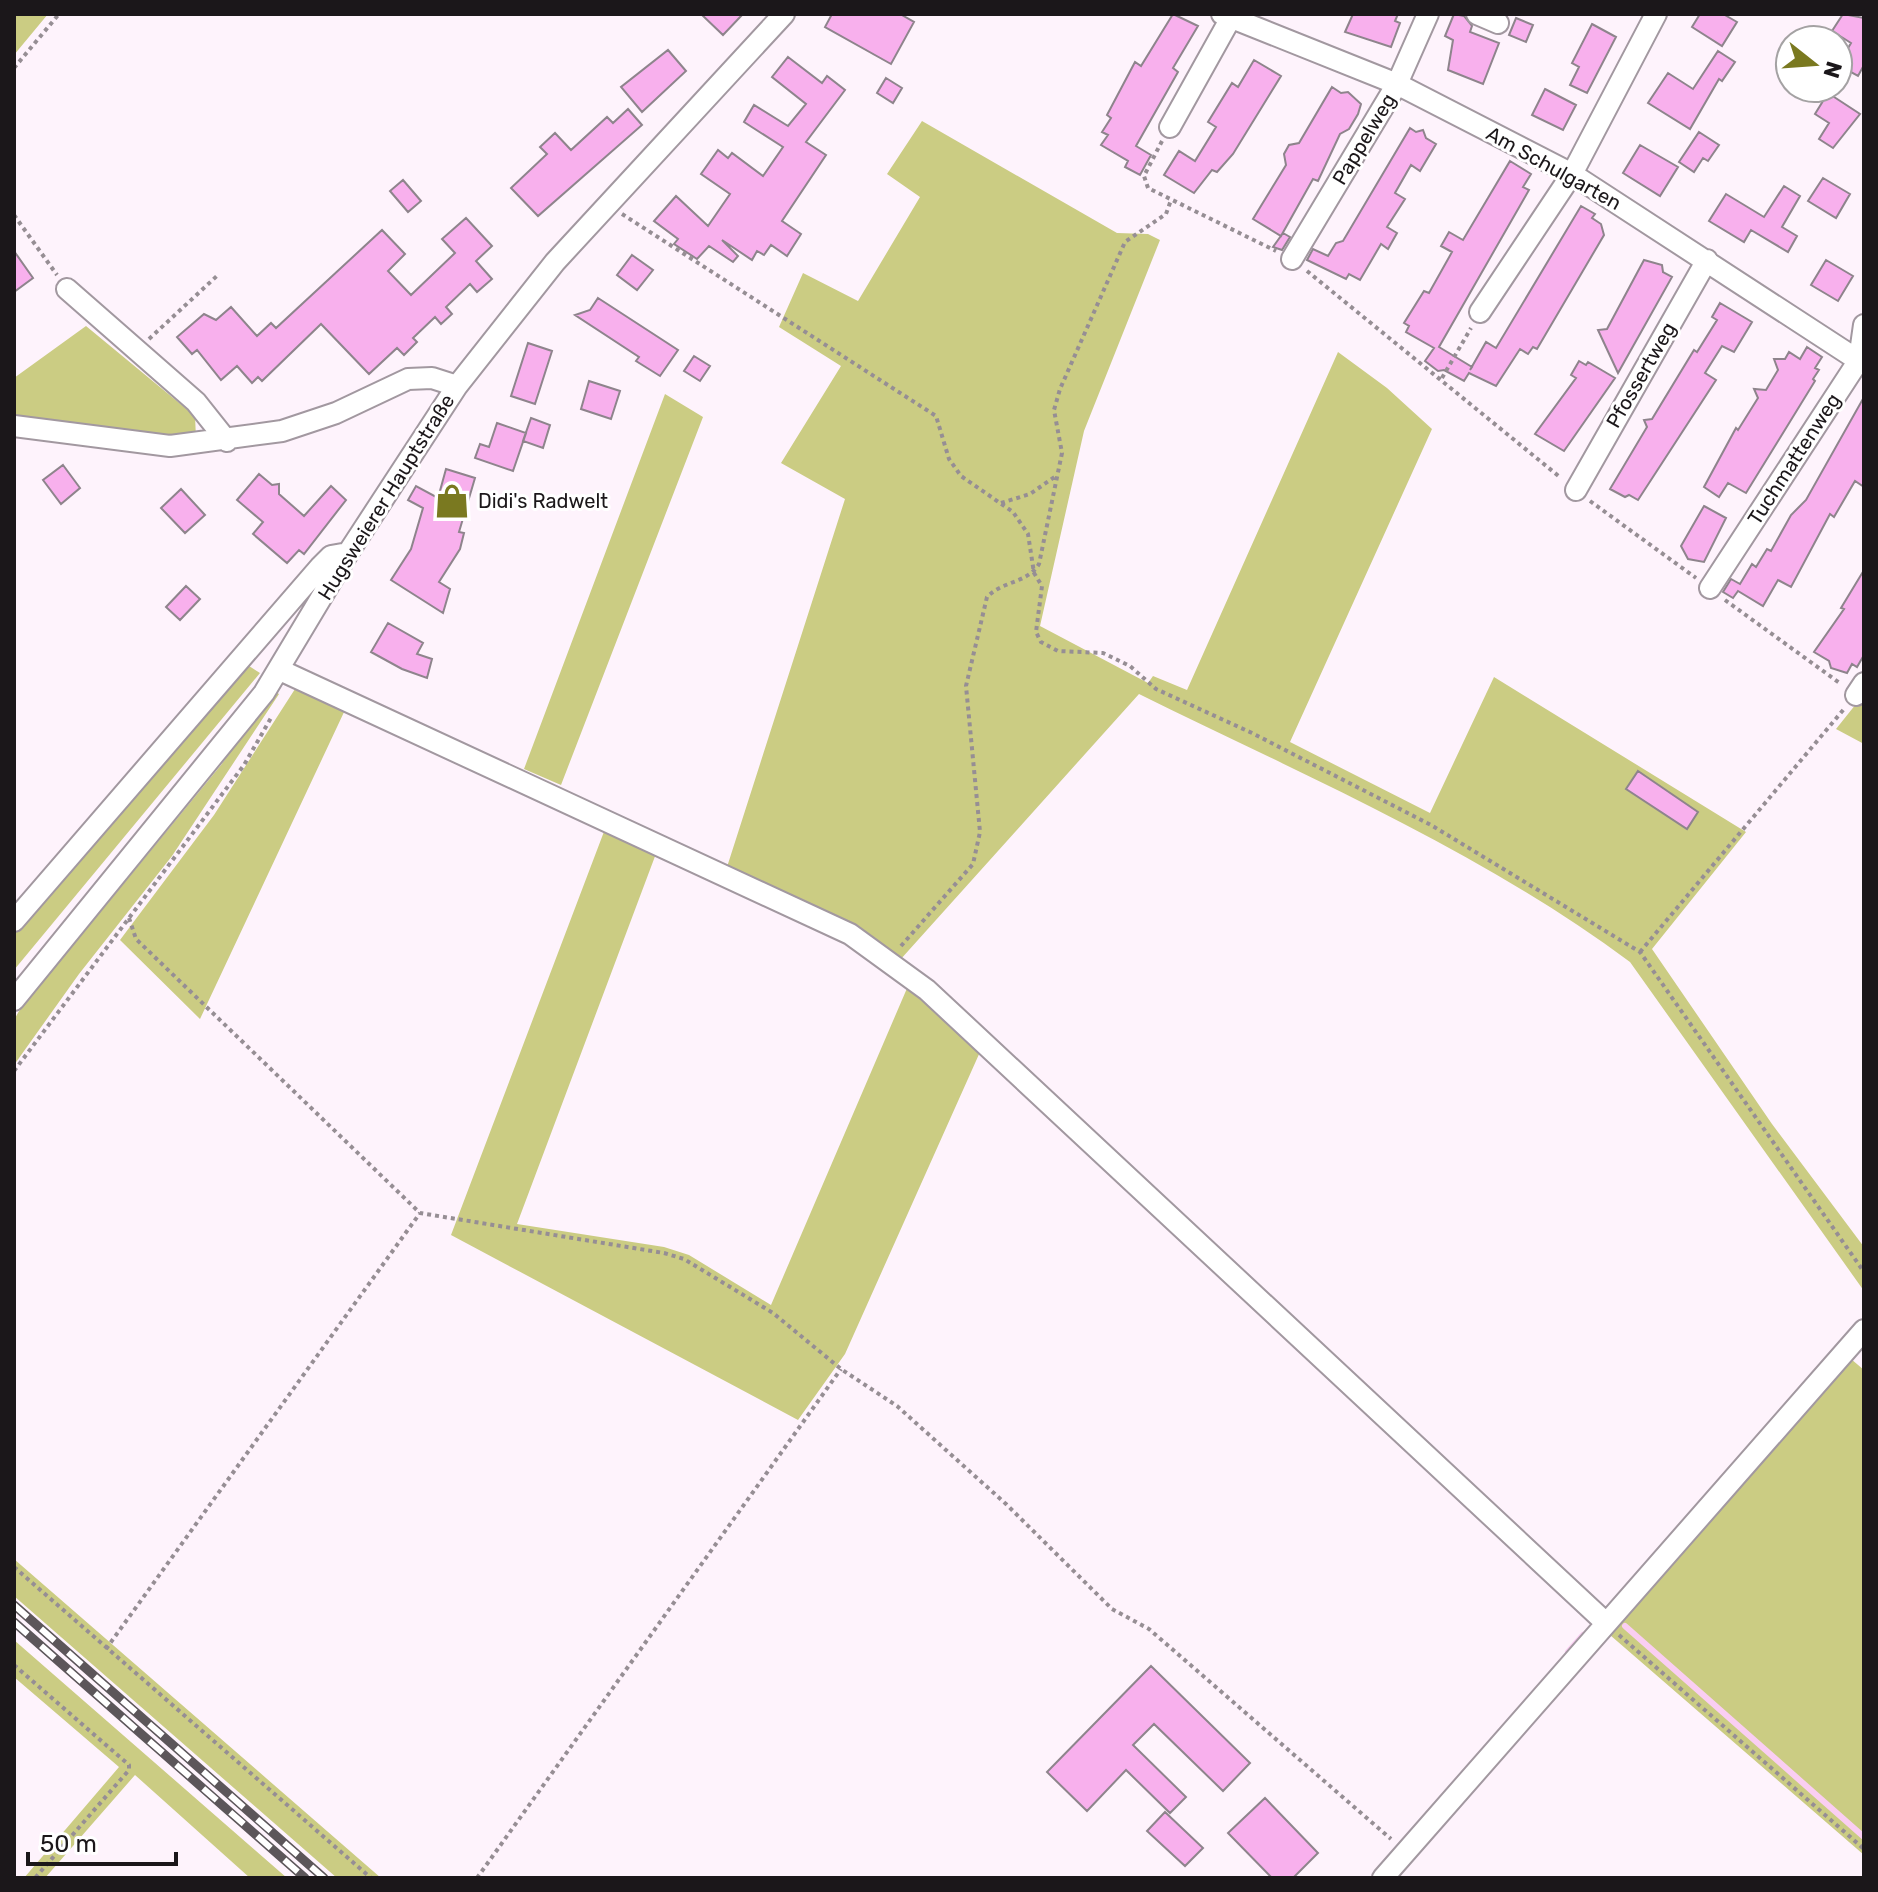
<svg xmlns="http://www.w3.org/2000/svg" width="1878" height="1892" font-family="Rubik,sans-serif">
<rect width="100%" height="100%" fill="#fef3fc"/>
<!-- green -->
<path fill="#cbcc83" d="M14,14H48L14,55Z
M922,121L1117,233L1148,234L1160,240L1084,431L1040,626L1148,683L1153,676L1187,690L1338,352L1387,388L1432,429L1290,742L1430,813L1494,677L1746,832L1652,949L1772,1124L1864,1247V1291L1630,962C1481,851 1305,776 1139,694L900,960L727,867L845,499L781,463L841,366L779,327L803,273L858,301L920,197L887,174Z
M86,326L195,416L196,438L150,440L14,419V378Z
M665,394L703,417L561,785L524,769Z
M246,664L260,673L14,970V930Z
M295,689L345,710L200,1019L120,940L214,815Z
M274,691L279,694L172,856L79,974L14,1065V1020L19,1011L221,765Z
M1864,694V744L1836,729Z
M605,829L657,851L517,1224L664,1247L689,1255L771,1305L908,986L980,1052L845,1354L798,1420L451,1235Z
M1851,1359L1864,1370V1855L1610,1635Z
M14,1559L381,1878H337L14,1596Z
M14,1640L287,1878H250L135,1775L45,1878H24L119,1767L14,1677Z"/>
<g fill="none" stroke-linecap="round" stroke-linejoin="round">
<!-- stream -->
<path stroke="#facef2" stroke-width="6" d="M1625,1626L1864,1837
M1568,1652L1583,1635"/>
</g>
<!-- building -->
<path fill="#f8b0ed" stroke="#8e848c" stroke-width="2" d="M701,14H743L723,35Z
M832,14H900L914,22L891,64L825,27Z
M1173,14L1198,26L1173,68L1178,72L1136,146L1151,155L1140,175L1125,167L1128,161L1101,145L1108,135L1102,132L1111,118L1107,115L1135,62L1141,66Z
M1353,14H1398L1395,21L1400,23L1391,47L1345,32Z
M1454,14L1464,16L1472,26L1470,32L1499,43L1483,84L1448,70L1453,40L1445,36Z
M1700,14H1723L1737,22L1722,46L1692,27Z
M1843,14L1864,18V65L1858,76L1838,65L1851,43L1832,31Z
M1516,18L1533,25L1526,42L1509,35Z
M1592,24L1616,37L1587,93L1570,85L1579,67L1572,63Z
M668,50L686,71L642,112L621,87Z
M1718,51L1735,62L1722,81L1719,79L1690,129L1648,103L1668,73L1693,89Z
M788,57L822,83L827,76L845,90L806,142L826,155L782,221L801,234L787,256L771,245L764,255L757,251L752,260L722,240L738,256L733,262L709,246L697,259L674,244L678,239L654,221L676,196L708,226L730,194L701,174L718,150L728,158L732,153L763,176L783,147L744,122L754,105L788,126L806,104L772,77Z
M1254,60L1281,76L1233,154L1217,172L1212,170L1194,193L1164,175L1179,151L1195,161L1216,127L1208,122L1232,83L1238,87Z
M886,78L902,88L893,103L877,93Z
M1332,87L1341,93L1348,92L1361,104L1358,114L1349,129L1340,134L1318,181L1313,179L1281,236L1253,219L1286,165L1284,154L1289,145L1299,143Z
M1545,89L1576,105L1563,130L1532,115Z
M1828,93L1860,114L1833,148L1819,139L1829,123L1815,114Z
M628,109L642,125L538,216L511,188L547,154L540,147L555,133L571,150L607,117L613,123Z
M1410,128L1416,132L1423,130L1426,138L1436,144L1420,171L1411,165L1395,193L1405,199L1387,227L1397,233L1388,249L1381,244L1360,280L1349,274L1346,279L1307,260L1313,249L1328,256L1336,243L1343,241Z
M1699,132L1719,145L1708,161L1703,158L1694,172L1679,162Z
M1640,145L1678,167L1660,196L1623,173Z
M1510,161L1531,174L1523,187L1529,190L1439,347L1472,367L1470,370L1486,342L1496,348L1581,206L1595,214L1592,218L1601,224L1604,235L1537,349L1533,347L1528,354L1520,349L1496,386L1469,373L1464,381L1444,370L1438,371L1425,361L1434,348L1406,332L1409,326L1404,323L1424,291L1429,293L1452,252L1441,246L1449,232L1463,240Z
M1823,178L1850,194L1836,218L1808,201Z
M403,180L421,201L408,212L390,191Z
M1784,186L1800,196L1782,227L1797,236L1788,252L1751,230L1744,242L1709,221L1726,194L1764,217Z
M466,218L492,246L476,261L492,279L477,292L470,284L446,307L452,314L441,324L435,317L413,338L417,342L404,355L397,348L369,374L321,324L262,381L258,377L252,383L237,366L221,380L197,350L192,354L177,337L204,314L216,320L231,307L257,336L271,323L276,328L382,230L405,254L388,271L411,295L455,253L442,239Z
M1283,233L1290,237L1282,250L1273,247Z
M14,251L33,278L14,292Z
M632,255L653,270L637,290L617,275Z
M1644,260L1662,265L1663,272L1672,277L1618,373L1598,330L1607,329Z
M1826,260L1853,276L1838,301L1811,285Z
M598,298L678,350L660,376L636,361L639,357L575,315L590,310Z
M1720,303L1752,322L1734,352L1722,346L1705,373L1716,380L1638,500L1629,495L1625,497L1610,489L1647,427L1644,420L1652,419L1694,350L1697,352L1717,320L1712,317Z
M528,343L552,351L535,404L511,396Z
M1807,347L1822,357L1815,368L1819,370L1813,379L1815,381L1746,493L1728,483L1719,497L1704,487L1736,428L1738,430L1758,398L1754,389L1766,390L1778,370L1774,359H1785L1789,352L1800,359Z
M694,356L710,366L700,381L684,371Z
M1579,361L1586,365L1588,362L1615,378L1564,451L1535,434L1576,378L1571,375Z
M589,381L620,391L611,419L581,409Z
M1864,397V487L1855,481L1834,517L1830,514L1791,587L1778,580L1763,606L1738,591L1733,598L1723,592L1731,579L1740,584L1752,564L1756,567L1767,549L1771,551L1791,515L1806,500Z
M531,418L550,425L543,448L523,441Z
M497,423L526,433L513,471L475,458L480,444L489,447Z
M63,465L80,488L61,504L43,480Z
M446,469L475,478L459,532L464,533L460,549L439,582L450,589L443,613L391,580L411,549L423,508L408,500L416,486L438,498Z
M259,474L272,485L279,484V494L304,516L331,486L346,500L304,554L299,550L287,563L253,534L263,522L237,500Z
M181,489L205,515L185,533L161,508Z
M1704,506L1726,518L1704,562L1688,559L1681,546Z
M1864,570V655L1857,667L1852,664L1847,673L1831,668L1829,661L1814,652L1844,609L1841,608Z
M186,586L200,599L180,620L166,607Z
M388,623L423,643L417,654L432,659L427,678L402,669L371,652Z
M1638,771L1698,812L1687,829L1626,789Z
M1151,1666L1250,1763L1223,1791L1154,1724L1133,1745L1186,1797L1170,1813L1126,1770L1087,1811L1047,1772Z
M1265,1798L1318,1853L1293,1878H1272L1228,1833Z
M1165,1812L1203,1848L1185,1866L1147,1831Z"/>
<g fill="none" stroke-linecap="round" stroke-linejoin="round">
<!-- minor casing -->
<g stroke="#a298a0" stroke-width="24">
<path id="minor" d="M1222,14L1397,84L1572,174L1864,364
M1477,14L1498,23
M1170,127L1233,14
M1292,259L1397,84L1428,14
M67,289L196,402L227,441
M1480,312L1572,174L1656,14
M14,426L170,446L282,431L336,413L408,379L432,378L457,386
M1576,490L1707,260
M1710,588L1859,360L1864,325
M280,670L850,934L927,990L1606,1623
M1856,695L1864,683
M14,921L320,567L331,556L348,553
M14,1000L264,693L348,553L457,386L555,262L784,14
M1383,1878L1864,1330"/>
</g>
<!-- path -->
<path stroke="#968e94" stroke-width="4" stroke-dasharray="4 4" stroke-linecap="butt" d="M14,68L59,14
M1162,141L1144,176L1148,188L1276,251
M622,214L936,416L949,459L961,476L1013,512L1028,534L1034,573L1042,586L1036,632L1041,642L1058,651L1103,653L1130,666L1156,689L1252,733L1431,825L1640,952L1864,1272
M14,215L57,275
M1307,271L1561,478
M149,339L219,274
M1442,378L1471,328
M1590,501L1696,578
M1001,503L1030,494L1056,476
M1725,600L1841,684
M129,918L136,939L420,1213L664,1253L684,1259L773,1313L841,1369L897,1406L1006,1504L1112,1609L1149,1629L1391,1839
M901,946L973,864L980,832L966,686L987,597C1002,581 1028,583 1039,564L1062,453L1054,410L1060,389L1125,242L1166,214L1171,200
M1640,952L1844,709
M14,1071L244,765L271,718
M14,1567L371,1878
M1619,1635L1864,1849
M106,1649L420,1213
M14,1665L129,1765V1770L35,1878
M477,1878L841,1369"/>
<!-- minor -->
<use href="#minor" stroke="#fff" stroke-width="20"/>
<!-- rail casing -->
<g stroke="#5c565a" stroke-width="9">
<path id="rail" d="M14,1605L324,1878
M14,1622L305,1878"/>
</g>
<!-- rail -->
<use href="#rail" stroke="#fff" stroke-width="6" stroke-dasharray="18" stroke-linecap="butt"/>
</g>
<!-- icons -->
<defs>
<g id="shop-bare" transform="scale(2.76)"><path d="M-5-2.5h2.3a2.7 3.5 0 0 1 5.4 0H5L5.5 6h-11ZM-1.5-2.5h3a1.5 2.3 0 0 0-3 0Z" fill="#7a7920" stroke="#fff" stroke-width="2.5" paint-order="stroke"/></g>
</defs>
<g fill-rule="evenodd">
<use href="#shop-bare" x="452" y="501"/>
</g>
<g text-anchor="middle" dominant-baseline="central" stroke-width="6" stroke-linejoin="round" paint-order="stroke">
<!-- street labels -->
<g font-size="20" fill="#1b171a" stroke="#fff">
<text transform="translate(1364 139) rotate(-59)">Pappelweg</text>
<text transform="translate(1554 168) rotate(29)">Am Schulgarten</text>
<text transform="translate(1641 375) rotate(-60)">Pfossertweg</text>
<text transform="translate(1794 459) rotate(-57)">Tuchmattenweg</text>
<text transform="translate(386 497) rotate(-58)">Hugsweierer Hauptstraße</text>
</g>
<!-- poi labels -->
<g font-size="20" fill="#1b171a" stroke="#fff" text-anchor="start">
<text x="478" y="501">Didi's Radwelt</text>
</g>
</g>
<!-- border -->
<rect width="1878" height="1892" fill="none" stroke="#1b171a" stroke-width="32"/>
<!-- north arrow -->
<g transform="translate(1814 64) rotate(107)"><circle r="38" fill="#ffffff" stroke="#a4a2a3" stroke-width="2"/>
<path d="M0-6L14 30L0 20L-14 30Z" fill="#7a7920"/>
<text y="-12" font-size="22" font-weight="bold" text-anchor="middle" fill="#1b171a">N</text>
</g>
<!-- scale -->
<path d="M28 1852v12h148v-12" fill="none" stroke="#1b171a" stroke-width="4"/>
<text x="40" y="1852" font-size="24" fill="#1b171a" stroke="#ffffff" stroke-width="6" paint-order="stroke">50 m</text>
</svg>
